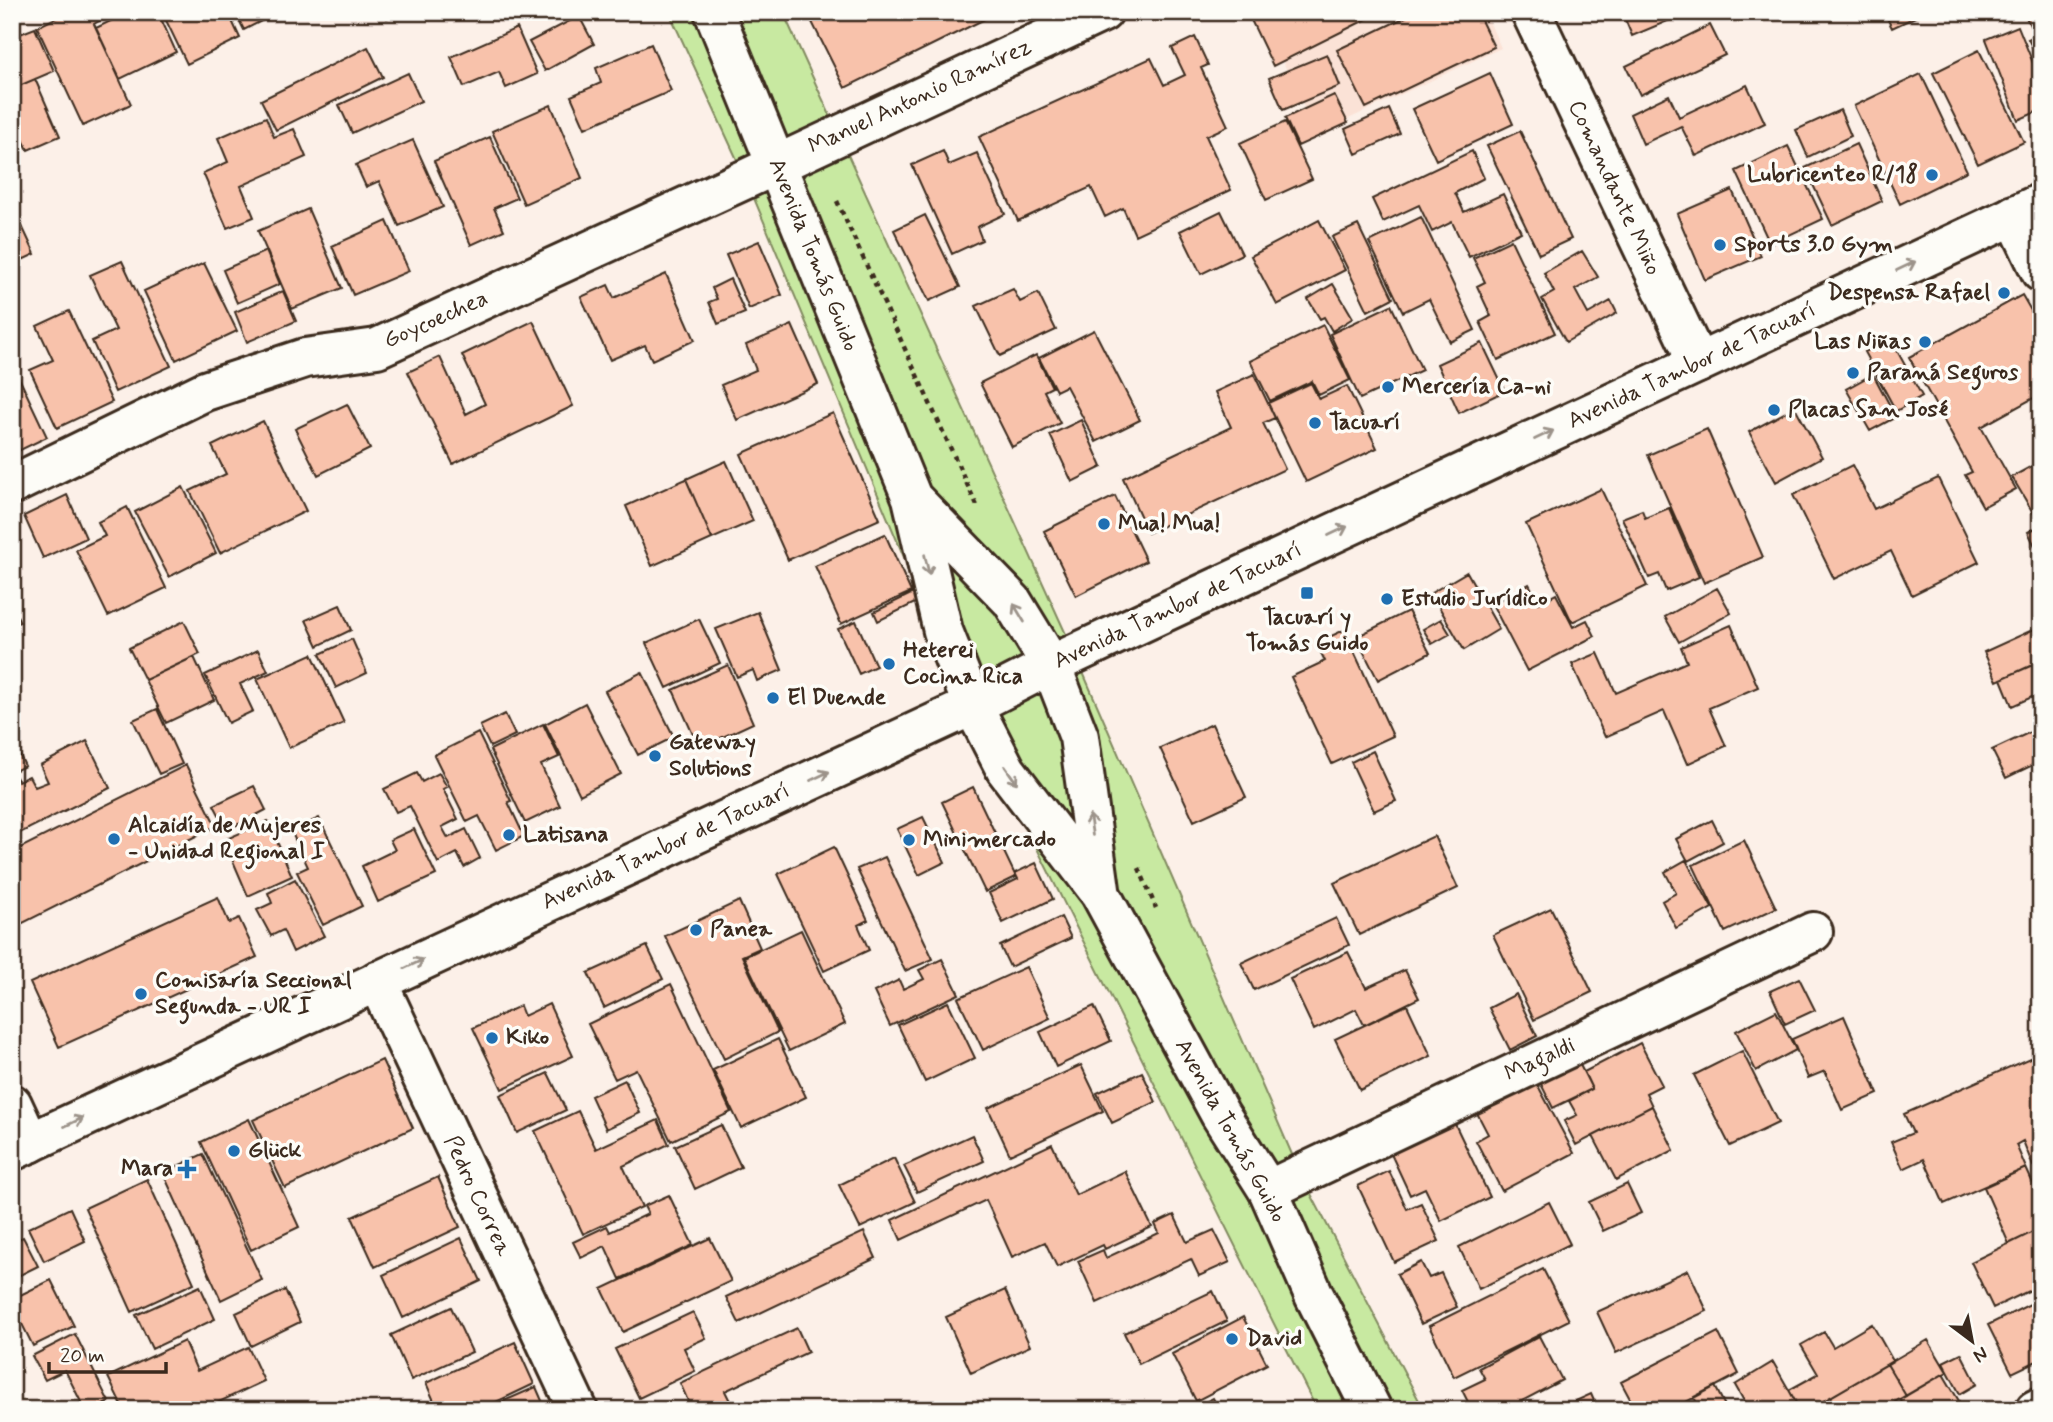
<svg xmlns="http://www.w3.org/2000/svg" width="2053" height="1422" font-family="Mynerve,sans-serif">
<rect width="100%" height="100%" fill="#fcf0e8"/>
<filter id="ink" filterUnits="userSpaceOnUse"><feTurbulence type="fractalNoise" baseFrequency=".0143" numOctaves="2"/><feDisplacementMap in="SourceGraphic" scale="14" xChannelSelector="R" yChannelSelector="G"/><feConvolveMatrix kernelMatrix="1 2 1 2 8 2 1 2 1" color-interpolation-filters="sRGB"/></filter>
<g filter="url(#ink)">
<!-- built -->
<path fill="#fbe2d6" d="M1270,12H1485L1501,48L1316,134L1262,16Z"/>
<!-- green -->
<path fill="#c8e9a1" stroke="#828a60" stroke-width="2" d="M669,12H783L1075,654L1300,1173L1424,1410H1317L967,708L746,179Z"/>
<!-- building -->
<path fill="#f8c2ab" stroke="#3b2a1e" stroke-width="2" d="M68,12H115L94,24L131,104L83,126L37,27Z
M129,12H158L176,52L120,79L96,28Z
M162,12H228L240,38L187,64Z
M235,12H279L244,30Z
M384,12H401L387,18Z
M816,12H999L845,88L809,16Z
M1266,12H1381L1273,66L1251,20Z
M1416,12H1477L1494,47L1366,108L1337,50Z
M1622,12H1689L1632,36Z
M1884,12H1926L1892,28Z
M2036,12H2041V64L2028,39L2035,36L2026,17Z
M579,16L594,44L545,71L529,42Z
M1710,25L1725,55L1640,95L1626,66Z
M2018,26L2041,83V110L2018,120L1986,39Z
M35,28L54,71L12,89V37Z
M517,28L537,74L506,88L499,72L464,87L451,57Z
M1195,37L1208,65L1201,68L1228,126L1206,136L1231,190L1135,235L1123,208L1105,217L1091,187L1018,221L979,137L1151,58L1164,85L1185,75L1172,48Z
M651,44L671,91L585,128L571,96L601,83L596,68Z
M368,47L383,77L276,130L261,100Z
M1979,50L2024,142L1978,164L1933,73Z
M1327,54L1340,86L1283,110L1269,78Z
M408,73L421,101L352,133L339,105Z
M1490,73L1513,124L1436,160L1412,109Z
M1921,74L1967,171L1900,204L1854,106Z
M35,79L60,136L28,150L12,116V89Z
M1747,85L1765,123L1696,156L1681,126L1643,144L1630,114L1669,95L1679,117Z
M1334,95L1348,123L1298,146L1285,118Z
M551,105L582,178L524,204L492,131Z
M1389,109L1400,134L1356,154L1345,129Z
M1840,110L1851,136L1808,157L1796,130Z
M266,117L274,137L294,129L306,157L241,186L254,217L227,228L203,173L228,162L218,138Z
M1285,122L1312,179L1266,200L1240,143Z
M1520,131L1571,239L1539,254L1487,146Z
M490,137L517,198L494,208L504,230L471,245L434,161Z
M413,140L443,207L399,226L379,181L366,187L356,165Z
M1856,144L1882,201L1832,225L1805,168Z
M1788,146L1823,219L1770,244L1736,171Z
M943,151L949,165L977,153L1005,214L977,227L982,240L952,254L912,165Z
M1472,151L1484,178L1455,193L1464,212L1503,194L1521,232L1469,257L1452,222L1432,232L1419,205L1383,222L1372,199Z
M1732,190L1761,256L1705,280L1677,214Z
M308,209L342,288L292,309L258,231Z
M1221,211L1242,254L1201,274L1180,231Z
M925,215L960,287L929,301L894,230Z
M1421,217L1475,330L1450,342L1429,299L1403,312L1369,242Z
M1319,220L1345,270L1277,305L1251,256Z
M387,221L409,271L353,295L332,246Z
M1358,225L1393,298L1368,311L1332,237Z
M22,226L35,254L18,262L12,250V231Z
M1511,240L1555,333L1498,360L1480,322L1491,316L1477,286L1485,282L1473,258Z
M759,241L782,295L749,309L726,255Z
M266,251L280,284L237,303L223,270Z
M1582,251L1598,277L1575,290L1588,314L1611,301L1617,313L1566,342L1542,299L1554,292L1544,273Z
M122,261L171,366L115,392L92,341L116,330L90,275Z
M204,263L237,331L176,360L144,291Z
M666,274L695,340L652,360L645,345L610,360L581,297L608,285L614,298Z
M730,279L745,313L718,324L709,302L717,299L712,288Z
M1333,284L1353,318L1332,331L1324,317L1320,319L1308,299Z
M1013,289L1020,302L1038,293L1056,330L1000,356L976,306Z
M283,291L296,321L247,342L235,312Z
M2022,295L2041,328V394L1981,427L2016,489L1983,507L1965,475L1972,472L1909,357Z
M1391,305L1422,370L1360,399L1330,334Z
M69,311L112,402L57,428L30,370L53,360L37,326Z
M533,321L573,406L453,464L408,372L440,357L466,414L485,404L462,355Z
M792,325L818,384L737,420L721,385L756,370L746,345Z
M1323,325L1350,380L1319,395L1312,381L1270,401L1250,361Z
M1094,330L1140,420L1096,442L1066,386L1056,391L1039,358Z
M1890,338L1922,396L1896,411L1864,352Z
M1482,343L1505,391L1459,413L1437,364Z
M1036,355L1052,387L1044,391L1060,423L1012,447L980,383Z
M12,363L47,437L12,454Z
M1254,374L1275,418L1263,423L1285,469L1148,533L1123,478L1231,427L1215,392Z
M1873,374L1896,417L1870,431L1846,389Z
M1311,383L1319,399L1347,386L1377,448L1306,482L1268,403Z
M347,404L370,449L318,475L295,429Z
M1795,407L1822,457L1776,482L1749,432Z
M833,413L880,519L788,560L741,454Z
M1081,420L1102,467L1072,482L1050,435Z
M263,421L306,511L220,553L190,491L226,474L212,446Z
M1707,429L1763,557L1704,583L1648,455Z
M726,461L753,521L712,539L686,479Z
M2041,461V512L2035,516L2012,477Z
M1852,465L1874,509L1938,478L1979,562L1912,595L1891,551L1834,579L1793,495Z
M686,479L712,539L652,566L626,506Z
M183,487L216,553L169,577L135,512Z
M1601,489L1647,586L1572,622L1526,524Z
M67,495L86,538L43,558L24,516Z
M1115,496L1146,561L1076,596L1044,531Z
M127,507L166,588L108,616L76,550L105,536L98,522Z
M1669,508L1699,577L1666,591L1659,574L1649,578L1622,518L1642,510L1645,518Z
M2041,525V558L2028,532Z
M885,534L911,592L841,624L815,566Z
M1467,572L1499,629L1464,650L1431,593Z
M1529,584L1539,603L1556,594L1573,627L1587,620L1595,636L1527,671L1492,604Z
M1717,588L1731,613L1679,642L1665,617Z
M913,593L917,602L878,621L874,612Z
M12,604L20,622L12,625Z
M340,605L351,630L318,646L306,620Z
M1408,611L1430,653L1378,680L1356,637Z
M758,612L782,670L757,681L753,670L737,677L716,629Z
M699,619L720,663L667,688L646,643Z
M1441,619L1450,634L1432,644L1423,629Z
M184,621L200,654L145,680L129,648Z
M856,621L876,666L859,674L838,629Z
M1731,625L1758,687L1709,708L1726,746L1687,764L1664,711L1605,737L1572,664L1598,653L1616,693L1687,662L1681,647Z
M2041,626V661L1997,681L1984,652Z
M1344,630L1393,736L1332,764L1291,677L1325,661L1316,643Z
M352,639L367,673L336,688L320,654Z
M258,650L268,671L240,684L253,711L228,723L205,675Z
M312,654L344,723L289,748L257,679Z
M194,657L214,700L166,723L145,680Z
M2035,664L2041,677V693L2012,706L2001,679Z
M728,665L753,723L699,748L673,690Z
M642,672L674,737L638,755L605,691Z
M585,703L621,774L580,795L545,724Z
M157,709L182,764L159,774L133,720Z
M505,714L515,735L490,747L480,726Z
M543,724L559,757L541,765L560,806L525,823L490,750Z
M1212,724L1246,797L1194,821L1160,748Z
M2041,727V761L2006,778L1992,750Z
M478,733L511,801L508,802L524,836L496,850L479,816L467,822L434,755Z
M12,739L25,766L12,772Z
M87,741L110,788L12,837V778L16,777L18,781L29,776L35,787L48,782L40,765Z
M1373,751L1396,801L1374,811L1351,762Z
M186,765L216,826L19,925L12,910V852Z
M417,773L422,782L439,773L447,787L443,789L458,819L442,827L448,838L466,829L480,858L464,867L457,853L438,863L410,806L396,812L384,789Z
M254,786L266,810L227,830L214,805Z
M973,787L1016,877L985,892L942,802Z
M923,817L945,862L919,875L897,829Z
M319,818L362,906L323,925L297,872L308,867L291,831Z
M1712,820L1723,842L1688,861L1676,839Z
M268,821L292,876L248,896L224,840Z
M414,829L436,875L378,902L362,866L395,850L390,840Z
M1434,836L1458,888L1359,935L1334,883Z
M1744,840L1776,908L1725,932L1693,865Z
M834,847L868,920L858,925L869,950L824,971L778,874Z
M885,857L933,959L905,971L857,869Z
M1686,860L1712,908L1676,928L1662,901L1676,893L1665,872Z
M1036,863L1053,899L1003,923L989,893L1018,879L1015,873Z
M295,879L324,936L293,952L283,930L271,936L257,910L272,903L268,893Z
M218,897L229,923L239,918L257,957L59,1047L30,983Z
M739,901L760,948L742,956L778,1032L724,1059L665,936Z
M1551,908L1592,992L1534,1020L1493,935Z
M1061,917L1071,938L1010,967L1000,946Z
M1336,918L1349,945L1254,990L1241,963Z
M801,930L845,1024L789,1051L744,957Z
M647,946L663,979L604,1008L588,973Z
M1348,952L1366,988L1405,970L1419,998L1364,1025L1356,1009L1314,1030L1290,979Z
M942,959L959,994L890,1026L874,992L899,980L903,989L924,979L919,970Z
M1026,967L1050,1018L983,1050L958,998Z
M1799,978L1815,1010L1785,1024L1770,991Z
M671,984L731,1112L671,1141L636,1069L615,1079L588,1024Z
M1516,994L1537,1036L1510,1050L1489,1008Z
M948,1002L975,1058L925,1082L898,1025Z
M549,1004L573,1056L502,1089L473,1028L520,1006L524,1016Z
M1407,1005L1431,1056L1360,1090L1335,1039Z
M1094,1006L1111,1041L1056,1067L1040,1032Z
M1776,1011L1796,1050L1756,1071L1736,1031Z
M1844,1016L1878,1094L1842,1110L1825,1071L1808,1078L1792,1039Z
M778,1039L806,1097L741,1128L713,1070Z
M1640,1043L1662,1085L1646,1093L1652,1106L1576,1145L1564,1121L1577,1115L1569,1101L1592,1089L1584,1072Z
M1742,1051L1778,1123L1730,1146L1694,1075Z
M2032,1057L2041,1076V1162L2033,1166L2023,1141L2016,1145L2026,1168L1944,1204L1924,1159L1903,1169L1891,1142L1913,1133L1904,1114Z
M382,1060L413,1128L285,1188L253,1120Z
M1579,1063L1592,1089L1553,1108L1540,1082Z
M1081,1065L1103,1111L1010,1155L988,1108Z
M1142,1072L1156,1102L1112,1123L1097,1093Z
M548,1073L566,1110L517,1133L500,1095Z
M625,1080L640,1113L606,1129L591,1096Z
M1536,1082L1574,1153L1502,1191L1476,1141L1488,1134L1477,1113Z
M1652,1106L1674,1150L1616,1180L1593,1136Z
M578,1111L596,1149L658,1120L669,1144L623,1166L642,1207L583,1234L535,1131Z
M249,1119L299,1227L251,1250L201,1142Z
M1455,1124L1490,1197L1441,1221L1425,1188L1410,1195L1391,1154Z
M721,1125L741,1167L695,1189L675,1146Z
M972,1135L984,1161L917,1192L904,1166Z
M1052,1144L1076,1195L1125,1171L1152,1227L1105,1249L1103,1245L1057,1267L1045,1242L1012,1257L986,1200L901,1240L892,1220Z
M203,1154L262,1280L221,1300L163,1173Z
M894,1158L915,1202L860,1228L839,1185Z
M2026,1168L2041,1201V1228L2009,1244L1984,1187Z
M1389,1171L1407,1209L1421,1203L1439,1241L1394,1262L1358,1186Z
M438,1177L460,1227L375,1267L352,1217Z
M147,1179L194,1283L132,1312L85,1208Z
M1627,1184L1641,1213L1603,1231L1589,1202Z
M669,1195L693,1245L620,1279L605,1246L581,1258L573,1242L607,1226L610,1232L648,1214L644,1206Z
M1549,1202L1570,1244L1479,1289L1459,1247Z
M70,1208L85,1241L44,1261L28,1228Z
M1174,1215L1187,1242L1214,1230L1230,1262L1199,1276L1191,1259L1097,1303L1078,1261L1103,1250L1106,1258L1159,1233L1155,1224Z
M2041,1228V1285L1993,1308L1971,1262Z
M864,1232L876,1258L739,1323L726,1297Z
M23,1237L38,1266L12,1279V1242Z
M461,1238L481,1281L403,1318L383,1275Z
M710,1238L731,1281L623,1332L602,1289Z
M1421,1262L1429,1278L1441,1273L1457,1307L1421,1324L1397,1274Z
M1543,1269L1569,1320L1454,1377L1429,1326Z
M1688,1270L1707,1311L1616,1353L1597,1312Z
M51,1280L74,1326L33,1346L12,1304V1299Z
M200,1286L215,1319L152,1349L136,1315Z
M285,1290L300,1322L251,1346L236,1313Z
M1005,1290L1030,1346L971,1373L946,1317Z
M1213,1291L1227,1321L1139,1364L1124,1333Z
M2040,1299L2041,1359L2012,1373L1988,1325Z
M451,1307L472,1352L411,1380L391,1335Z
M693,1312L706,1338L684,1348L695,1371L639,1398L615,1349Z
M1243,1317L1267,1364L1196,1401L1172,1354Z
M1872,1324L1893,1361L1808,1410H1800L1789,1390L1818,1374L1801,1345L1824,1332L1833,1347Z
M797,1328L808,1352L725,1391L734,1409L692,1410L680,1383Z
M1718,1332L1739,1374L1671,1410H1636L1621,1382Z
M75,1334L109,1402L93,1410H85L65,1370L45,1380L32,1356Z
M1539,1336L1562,1380L1505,1410H1472L1462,1390L1485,1379L1479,1368Z
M1928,1340L1947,1372L1906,1396L1887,1364Z
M184,1341L197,1371L248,1347L264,1381L202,1410H124L108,1377Z
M515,1342L534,1384L479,1410H438L426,1383Z
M1961,1353L1977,1384L1960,1394L1943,1362Z
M1773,1362L1789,1390L1800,1410H1749L1735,1385Z
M1887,1364L1906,1396L1900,1399L1882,1410H1808Z
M1943,1374L1959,1401L1944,1410H1906L1900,1399Z
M1715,1386L1727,1410H1700L1694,1397Z
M536,1387L546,1410H497L495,1405Z
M1591,1394L1598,1410H1556Z
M1213,1398L1219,1410H1190Z"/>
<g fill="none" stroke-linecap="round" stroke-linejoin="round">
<!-- minor casing -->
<g stroke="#3b2a1e" stroke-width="44">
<path id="minor" d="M1531,12L1698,363
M2014,215L2041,272
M12,485L205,391L305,358L377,348L746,179L1103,12
M377,981L578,1410
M12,1104L30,1143
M1268,1190L1813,932
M2035,1410L2041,1407"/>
</g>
<!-- secondary casing -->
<g stroke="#3b2a1e" stroke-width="44">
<path id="secondary" d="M714,12L912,498L943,631L972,704L1006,770L1100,893L1220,1114L1268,1190L1314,1295L1372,1410
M912,498L1012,601L1051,665L1079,737L1100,889"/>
</g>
<!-- primary casing -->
<g stroke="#3b2a1e" stroke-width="44">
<path id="primary" d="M12,1151L967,708L1051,665L2041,203"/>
</g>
<!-- path -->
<path stroke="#3b2a1e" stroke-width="4.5" stroke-dasharray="5 5" stroke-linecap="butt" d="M837,201L978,508
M1139,868L1156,908"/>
<!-- minor -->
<use href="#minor" stroke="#fdfcf7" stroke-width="38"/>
<!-- secondary -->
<use href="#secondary" stroke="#fdfcf7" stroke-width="38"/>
<!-- primary -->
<use href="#primary" stroke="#fdfcf7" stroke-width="38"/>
</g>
<!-- one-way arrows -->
<defs><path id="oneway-shaft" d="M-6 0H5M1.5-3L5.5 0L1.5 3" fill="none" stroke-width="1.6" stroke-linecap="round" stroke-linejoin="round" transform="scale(1.75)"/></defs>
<g stroke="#9c938a">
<use href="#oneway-shaft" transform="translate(1906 266) rotate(-25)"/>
<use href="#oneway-shaft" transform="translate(1544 435) rotate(-25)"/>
<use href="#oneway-shaft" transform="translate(1338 531) rotate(-25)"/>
<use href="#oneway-shaft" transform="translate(927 565) rotate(77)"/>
<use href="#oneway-shaft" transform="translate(1019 613) rotate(-121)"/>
<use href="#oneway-shaft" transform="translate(1011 775) rotate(55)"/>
<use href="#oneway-shaft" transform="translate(820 776) rotate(-25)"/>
<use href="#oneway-shaft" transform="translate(1091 825) rotate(-98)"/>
<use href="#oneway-shaft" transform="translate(414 964) rotate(-25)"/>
<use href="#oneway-shaft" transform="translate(74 1122) rotate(-25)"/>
</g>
</g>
<!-- markers -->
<g fill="#1f6fb2" stroke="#fdfcf7" stroke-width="2.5">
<circle cx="1932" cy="175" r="7"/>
<circle cx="1720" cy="245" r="7"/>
<circle cx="2004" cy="293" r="7"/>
<circle cx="1925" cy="342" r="7"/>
<circle cx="1853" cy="373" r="7"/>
<circle cx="1388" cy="387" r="7"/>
<circle cx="1774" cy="410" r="7"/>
<circle cx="1315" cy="423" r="7"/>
<circle cx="1104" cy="524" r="7"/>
<rect x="1300" y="586" width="14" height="14" rx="3.5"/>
<circle cx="1387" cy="599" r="7"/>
<circle cx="889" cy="664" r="7"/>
<circle cx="773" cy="698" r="7"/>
<circle cx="655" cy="756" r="7"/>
<circle cx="509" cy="835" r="7"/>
<circle cx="114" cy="839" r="7"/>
<circle cx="909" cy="840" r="7"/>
<circle cx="696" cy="930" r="7"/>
<circle cx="141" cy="994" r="7"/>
<circle cx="492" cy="1038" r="7"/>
<circle cx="234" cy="1151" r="7"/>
<path d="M183.5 1158.5h7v7h7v7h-7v7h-7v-7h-7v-7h7z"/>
<circle cx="1232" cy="1339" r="7"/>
</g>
<g text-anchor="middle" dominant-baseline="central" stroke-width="7" stroke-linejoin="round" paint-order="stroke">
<!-- street labels -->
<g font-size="23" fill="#3b2a1e" stroke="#fdfcf7">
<text transform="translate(920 97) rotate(-25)">Manuel Antonio Ramírez</text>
<text transform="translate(1614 188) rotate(65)">Comandante Miño</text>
<text transform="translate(813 255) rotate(68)">Avenida Tomás Guido</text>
<text transform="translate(436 320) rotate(-24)">Goycoechea</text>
<text transform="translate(1692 366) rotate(-25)">Avenida Tambor de Tacuarí</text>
<text transform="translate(1178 606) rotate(-25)">Avenida Tambor de Tacuarí</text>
<text transform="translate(666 847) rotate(-25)">Avenida Tambor de Tacuarí</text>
<text transform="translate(1540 1060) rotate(-25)">Magaldi</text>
<text transform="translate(1230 1131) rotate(61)">Avenida Tomás Guido</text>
<text transform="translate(477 1196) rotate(65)">Pedro Correa</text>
</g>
<!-- poi labels -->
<g font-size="23" font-weight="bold" fill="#3b2a1e" stroke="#fdfcf7" text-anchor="start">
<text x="1918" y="175" text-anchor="end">Lubricenteo R/18</text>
<text x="1734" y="245">Sports 3.0 Gym</text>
<text x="1990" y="293" text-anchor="end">Despensa Rafael</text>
<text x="1911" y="342" text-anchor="end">Las Niñas</text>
<text x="1867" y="373">Paraná Seguros</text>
<text x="1402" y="387">Mercería Ca-ni</text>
<text x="1788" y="410">Placas San José</text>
<text x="1329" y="423">Tacuarí</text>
<text x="1118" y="524">Mua! Mua!</text>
<text x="1401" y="599">Estudio Jurídico</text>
<text x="1307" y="618" text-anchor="middle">Tacuarí y<tspan x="1307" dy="26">Tomás Guido</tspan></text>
<text x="903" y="651">Heterei<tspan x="903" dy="26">Cocina Rica</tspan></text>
<text x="787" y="698">El Duende</text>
<text x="669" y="743">Gateway<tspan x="669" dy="26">Solutions</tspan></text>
<text x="128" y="826">Alcaidía de Mujeres<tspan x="128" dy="26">- Unidad Regional I</tspan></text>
<text x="523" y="835">Latisana</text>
<text x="923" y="840">Minimercado</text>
<text x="710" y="930">Panea</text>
<text x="155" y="981">Comisaría Seccional<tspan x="155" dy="26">Segunda - UR I</tspan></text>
<text x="506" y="1038">Kiko</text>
<text x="248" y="1151">Glück</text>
<text x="173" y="1169" text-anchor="end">Mara</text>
<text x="1246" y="1339">David</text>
</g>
</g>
<!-- margin -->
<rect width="2053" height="1422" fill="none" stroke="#fdfcf7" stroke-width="42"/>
<rect x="21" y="21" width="2011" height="1380" fill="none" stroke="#3b2a1e" stroke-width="2.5" filter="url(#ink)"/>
<!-- north arrow -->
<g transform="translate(1972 1341) rotate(148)" stroke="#fdfcf7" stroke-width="5" paint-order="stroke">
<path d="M0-5L12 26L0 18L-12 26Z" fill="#3b2a1e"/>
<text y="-10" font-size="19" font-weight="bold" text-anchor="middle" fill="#3b2a1e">N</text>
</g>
<!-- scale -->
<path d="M49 1362v10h117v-10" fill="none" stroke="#3b2a1e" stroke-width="3.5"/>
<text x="60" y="1362" font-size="21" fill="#3b2a1e" stroke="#fdfcf7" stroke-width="5" paint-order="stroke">20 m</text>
</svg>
